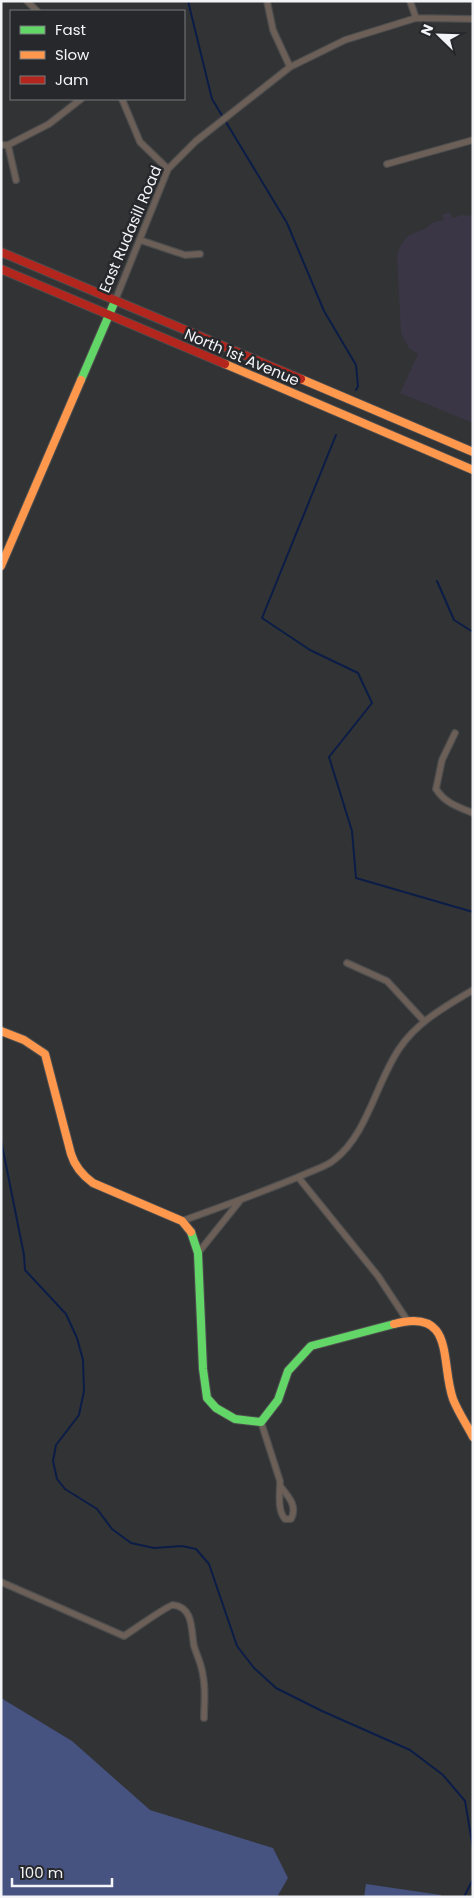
<svg xmlns="http://www.w3.org/2000/svg" width="474" height="1898" font-family="Poppins,sans-serif">
<rect width="100%" height="100%" fill="#323335"/>
<!-- industrial -->
<path fill="#3b3645" d="M449,212L453,218L462,215L473,216V423L400,393L418,354L409,348L401,333L397,255L401,245L408,236L428,227L431,223L444,220L442,215Z"/>
<!-- green -->
<path fill="#46527f" d="M1,1698L72,1741L150,1810L273,1848L288,1878L277,1897H1Z
M366,1884L441,1895V1897H364Z"/>
<g fill="none" stroke-linecap="round" stroke-linejoin="round">
<!-- stream -->
<path stroke="#0b1d47" stroke-width="2" d="M188,1L212,99L287,223L324,311L356,365L358,386L356,390
M336,435L262,618L310,650L358,673L372,703L329,757L352,831L356,878L473,912
M437,581L454,620L473,632
M1,1140L24,1255L25,1270L66,1314L77,1338L83,1360L84,1391L79,1415L56,1445L53,1461L57,1479L65,1489L97,1509L112,1529L131,1543L154,1548L182,1546L196,1549L209,1564L237,1646L254,1668L276,1688L322,1711L410,1750L443,1775L465,1801L473,1848
M464,1897L473,1879"/>
<!-- street casing -->
<g stroke="#4e4e4f" stroke-width="8">
<path id="street" d="M27,1L37,11
M267,1L273,30L290,67
M410,1L416,18
M122,99L140,142L168,169
M1,145H8L49,124L81,99
M8,145L16,180
M387,164L473,140
M140,240L185,255L200,254
M115,301L168,169L196,141L290,67L345,40L416,18L473,19
M455,733L442,760L436,789C445,803 458,807 473,813
M347,963L387,981L424,1021
M298,1177L378,1276L407,1320
M182,1221C223,1206 263,1192 303,1175C313,1170 326,1167 334,1160C367,1135 376,1083 399,1049C417,1022 446,1006 473,990
M198,1253L239,1202
M261,1422L280,1481C280,1493 277,1510 285,1519H291C298,1506 288,1496 280,1486
M1,1582L124,1636C132,1631 168,1605 173,1605C194,1607 191,1631 194,1646C197,1656 202,1665 203,1676C206,1690 204,1704 204,1718"/>
</g>
<!-- fast casing -->
<g stroke="#4e4e4f" stroke-width="10">
<path id="fast" d="M81,380L115,301
M191,1232L198,1253L203,1369L207,1398L216,1408L235,1419L261,1422L278,1400L288,1371L311,1346L394,1324"/>
</g>
<!-- slow casing -->
<g stroke="#4e4e4f" stroke-width="10">
<path id="slow" d="M225,364L473,470
M301,379L473,452
M1,566L81,380
M1,1031L24,1040L45,1054L71,1154C75,1167 82,1175 93,1183L182,1221L191,1232
M394,1324C456,1307 440,1363 453,1399C458,1412 467,1425 473,1437"/>
</g>
<!-- jam casing -->
<g stroke="#4e4e4f" stroke-width="10">
<path id="jam" d="M1,252L301,379
M1,269L225,364"/>
</g>
<!-- street -->
<use href="#street" stroke="#6c5f57" stroke-width="5.5"/>
<!-- fast -->
<use href="#fast" stroke="#63d668" stroke-width="8"/>
<!-- slow -->
<use href="#slow" stroke="#ff974d" stroke-width="8"/>
<!-- jam -->
<use href="#jam" stroke="#b3261e" stroke-width="8"/>
</g>
<g text-anchor="middle" dominant-baseline="central" stroke-width="5" stroke-linejoin="round" paint-order="stroke">
<!-- street labels -->
<g font-size="15" fill="#f3f4f7" stroke="#27282c">
<text transform="translate(130 229) rotate(-67)">East Rudasill Road</text>
<text transform="translate(242 357) rotate(23)">North 1st Avenue</text>
</g>
</g>
<!-- border -->
<rect width="474" height="1898" fill="none" stroke="#f3f4f7" stroke-width="5"/>
<!-- legend -->
<rect x="10" y="10" width="175" height="90" fill="#27282c" stroke="#797a7d"/>
<rect x="20" y="26" width="25" height="8" fill="#63d668" stroke="#797a7d"/>
<text x="55" y="35" font-size="15" fill="#f3f4f7">Fast</text>
<rect x="20" y="51" width="25" height="8" fill="#ff974d" stroke="#797a7d"/>
<text x="55" y="60" font-size="15" fill="#f3f4f7">Slow</text>
<rect x="20" y="76" width="25" height="8" fill="#b3261e" stroke="#797a7d"/>
<text x="55" y="85" font-size="15" fill="#f3f4f7">Jam</text>
<!-- north arrow -->
<g transform="translate(439 35) rotate(293)" stroke="#27282c" stroke-width="4" paint-order="stroke">
<path d="M0-4L9 19L0 12L-9 19Z" fill="#f3f4f7"/>
<text y="-8" font-size="14" font-weight="bold" text-anchor="middle" fill="#f3f4f7">N</text>
</g>
<!-- scale -->
<path d="M12 1878v8h100v-8" fill="none" stroke="#f3f4f7" stroke-width="2.5"/>
<text x="20" y="1878" font-size="15" fill="#f3f4f7" stroke="#27282c" stroke-width="4" paint-order="stroke">100 m</text>
</svg>
